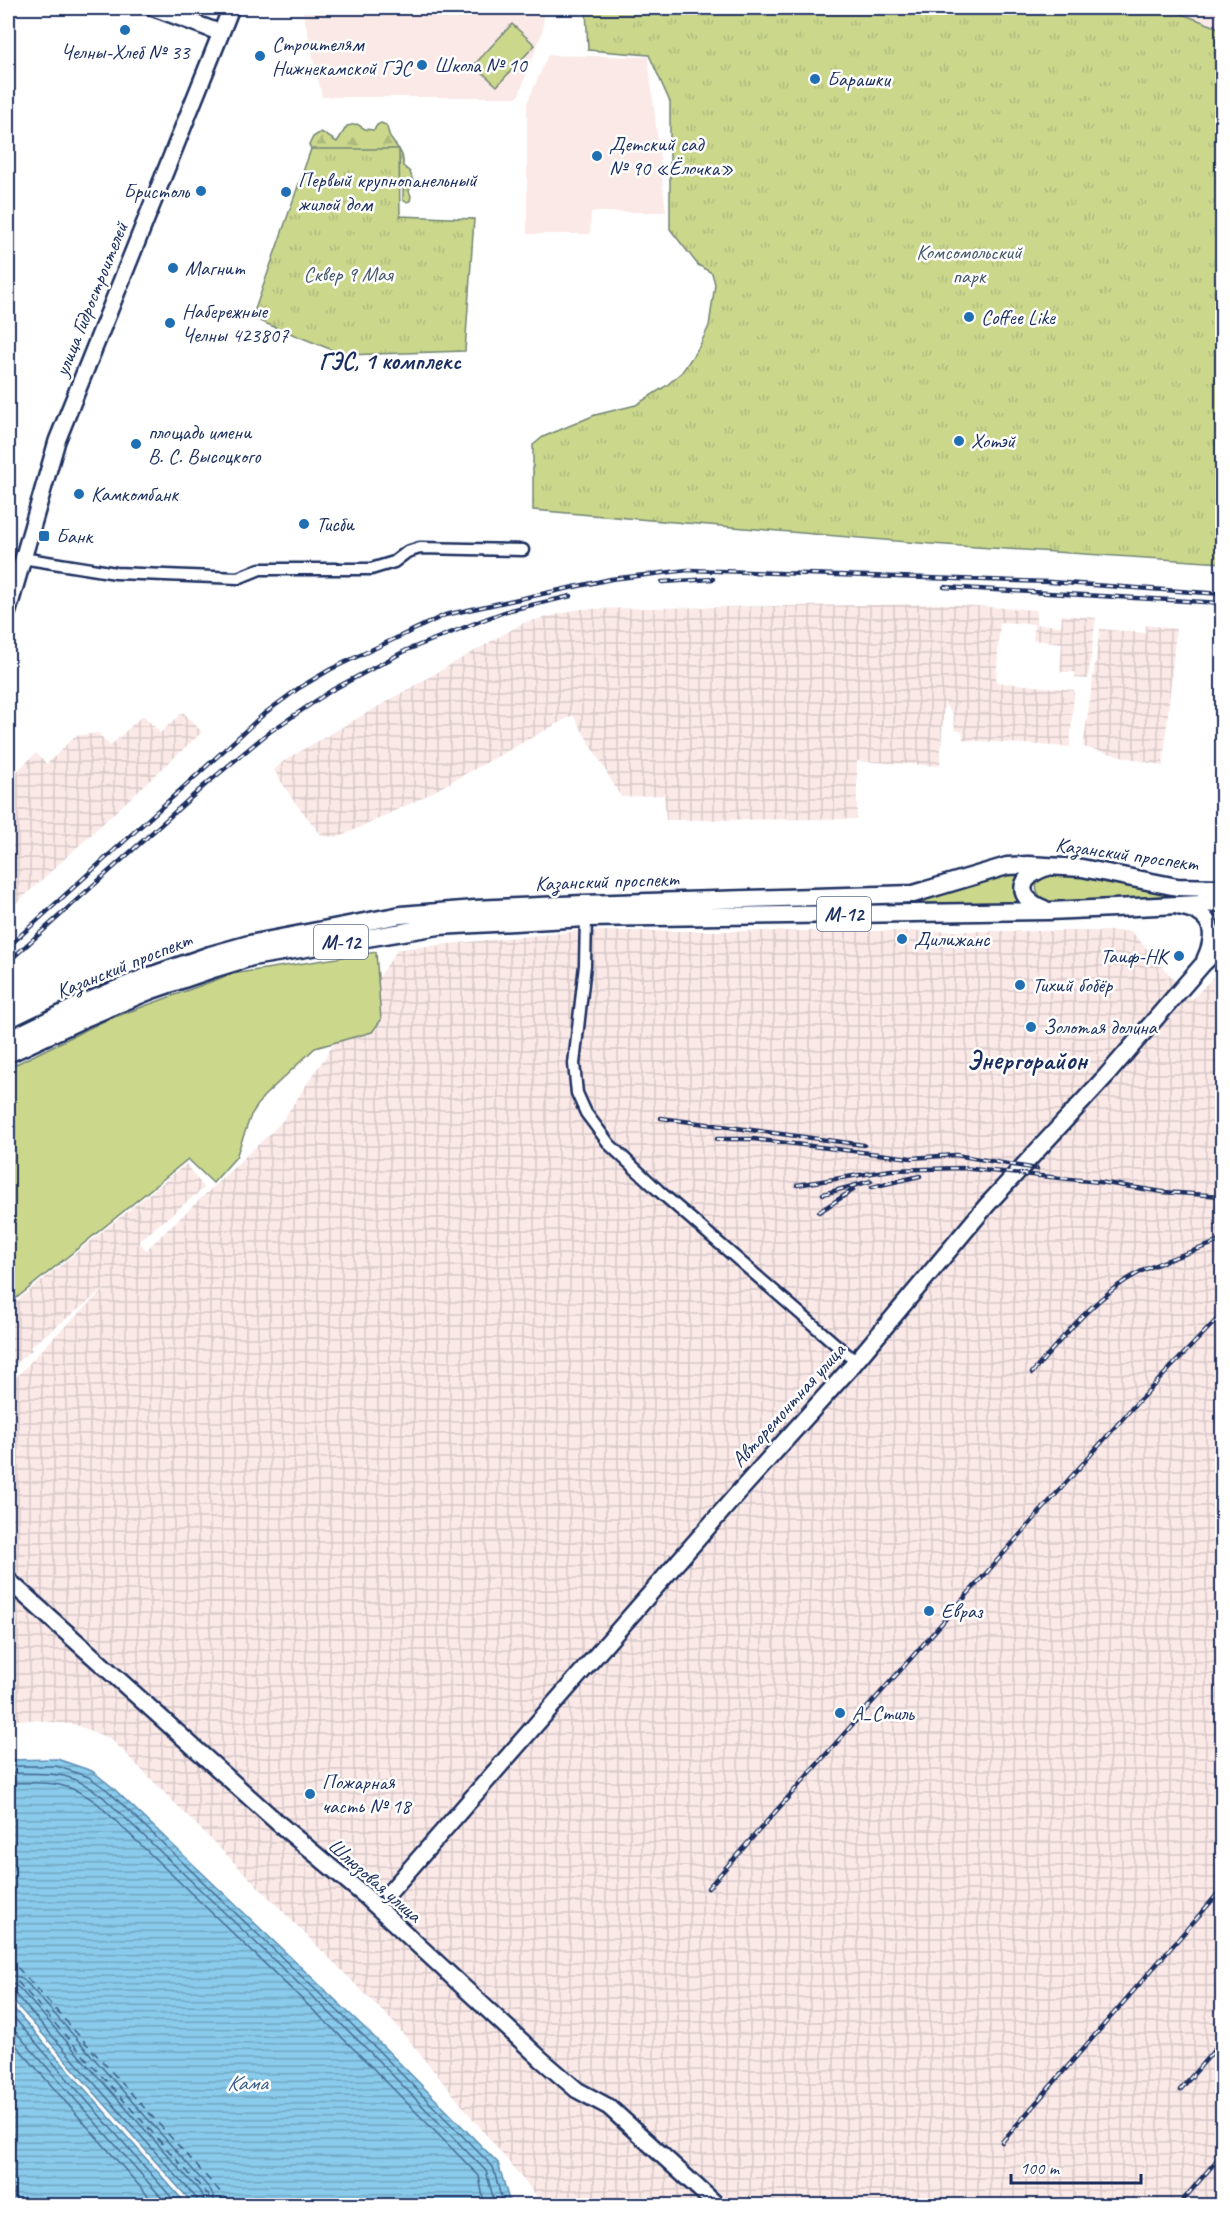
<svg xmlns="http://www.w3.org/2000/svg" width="1230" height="2213" font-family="Caveat,sans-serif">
<defs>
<pattern id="industrial-grid" width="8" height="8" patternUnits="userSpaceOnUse" patternTransform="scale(1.5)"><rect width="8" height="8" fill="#fbe9e7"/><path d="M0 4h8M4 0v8" fill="none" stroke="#d7c8c9"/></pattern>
<pattern id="forest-firs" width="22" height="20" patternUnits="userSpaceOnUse" patternTransform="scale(1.5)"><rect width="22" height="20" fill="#cbd88c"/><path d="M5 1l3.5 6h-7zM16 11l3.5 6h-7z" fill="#aeba7b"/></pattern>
<pattern id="park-tufts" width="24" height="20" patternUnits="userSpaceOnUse" patternTransform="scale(1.5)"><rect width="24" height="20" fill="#cbd88c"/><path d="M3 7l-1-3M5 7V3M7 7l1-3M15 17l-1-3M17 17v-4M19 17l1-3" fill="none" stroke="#aeba7b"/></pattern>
<pattern id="water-rules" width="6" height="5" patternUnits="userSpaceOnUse" patternTransform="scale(1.5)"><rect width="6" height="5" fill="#8acbeb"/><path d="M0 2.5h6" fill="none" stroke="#70a5c2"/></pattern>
</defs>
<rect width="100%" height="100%" fill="#fff"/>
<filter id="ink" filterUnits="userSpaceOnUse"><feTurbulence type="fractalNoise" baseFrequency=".0167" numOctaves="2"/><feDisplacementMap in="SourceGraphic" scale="12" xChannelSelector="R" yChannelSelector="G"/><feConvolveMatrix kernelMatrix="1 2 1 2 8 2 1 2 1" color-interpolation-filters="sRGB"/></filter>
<g filter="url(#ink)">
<!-- built -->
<path fill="#fbe9e7" d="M302,8H545L542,33L518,97H322Z
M1167,8H1222V28Z
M548,55L648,57L666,212H591L590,234H527V103Z"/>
<!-- industrial -->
<path fill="url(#industrial-grid)" d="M943,604L1036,610V624L1061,626L1062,615L1096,618L1088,679L1075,678V672H1060L1062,643L1033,640L1034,624L1000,622L996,682L1074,690L1070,747L963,740V732L955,730L953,714L946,706L944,702L940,766L857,761V819L666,820L664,795L621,797L573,715L420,799L339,837L322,836L291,797L274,770L285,760L523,623L580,609Z
M1146,625L1176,629L1163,766L1083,747L1100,629L1145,633Z
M183,712L202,732L8,911V780L36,753L47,764L75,736L98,733L110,746L143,715L160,733Z
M580,931H1131L1192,1000L1222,967V2205H544L396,2025L111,1739L76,1725L35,1720H8V1386L56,1335L108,1286L30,1347L32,1350L8,1370V1308L186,1164L204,1188L139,1241L146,1250L280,1124L398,949Z"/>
<!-- grass -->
<path fill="#cbd88c" stroke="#738475" stroke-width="1.5" d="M512,24L535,45L497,86L474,65Z
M1053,871L1214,893L1180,901L1053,903C1041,900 1034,893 1037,880Z
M1020,872C1014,884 1013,894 1022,904L877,905L925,897L998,875Z
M376,952L381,1020L372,1032L315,1048L263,1097L251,1115L236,1157L213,1183L188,1159L8,1305V1068L104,1021L232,974Z"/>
<!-- forest -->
<path fill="url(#forest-firs)" stroke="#738475" stroke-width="1.5" d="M381,123L386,125C388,129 389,136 391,139C398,149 404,152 403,166L410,172L413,181L409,191L411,196L410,201L406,202L403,200V185L311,149L309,145L313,137L321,132L337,142L347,126L357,124L365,129L374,130L377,125Z"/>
<!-- park -->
<path fill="url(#park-tufts)" stroke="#738475" stroke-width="1.5" d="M584,8H1166L1222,29V563L931,544L533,510V445L543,437L595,415L636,405L666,386L682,372L699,347L709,326L715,284L712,273L698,265L670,229V102L649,55L588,50L586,9Z
M311,149H399L400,216L474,219L465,351L345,355L252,318Z"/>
<!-- water -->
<path fill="url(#water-rules)" stroke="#5e8db3" stroke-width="1.5" d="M57,1759L92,1771L111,1786L372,2035L498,2163L509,2200L503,2206L194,2205L8,1995V1760Z
M8,2002L187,2205H8Z"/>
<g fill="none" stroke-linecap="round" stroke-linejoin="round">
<!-- shore -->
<path stroke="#476d96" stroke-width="1.5" d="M8,1766H56L89,1777L107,1790L367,2039L493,2167L501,2197L499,2206
M8,1773C49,1774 67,1769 102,1796L362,2044L486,2171L493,2197L492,2206
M8,1783C45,1783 65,1779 97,1803L356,2051L479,2176L483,2198V2206
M8,1975L19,1977L27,1983L209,2188L213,2195L215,2206
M8,1984L15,1985L20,1989L202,2194L206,2206
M8,1992L15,1994L197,2199L198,2206
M8,2011L179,2206
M8,2023L169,2206
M8,2036L157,2206"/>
<!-- ferry -->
<path stroke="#3c5e88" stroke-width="1.5" stroke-dasharray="8 6" stroke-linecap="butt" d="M8,1957L233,2206
M8,1971L218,2206"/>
<!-- street casing -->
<g stroke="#1b2f5e" stroke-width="15">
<path id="street" d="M22,558L116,573L238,578L260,569H371L394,562L407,552L420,548L523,550
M586,918L585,965L574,1064L577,1093L586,1113L610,1145L659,1191L856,1362"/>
</g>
<!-- secondary casing -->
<g stroke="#1b2f5e" stroke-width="20">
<path id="secondary" d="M154,8L221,33
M8,611L57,441L231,8
M1180,907C1212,913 1218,931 1205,959
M8,1580L278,1823L364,1895L542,2060L577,2090L609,2107L718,2206
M388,1894L737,1494L853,1365L987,1205L1106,1076L1202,965L1222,945"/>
</g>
<!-- primary casing -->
<g stroke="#1b2f5e" stroke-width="21">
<path id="primary" d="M1044,909C1013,897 1019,875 1048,867
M8,1040L82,1004L144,978L210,955L249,944L401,915L475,909L583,904L913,894L1007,866L1028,865L1082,868L1177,887L1222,888
M8,1054L87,1017L149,991L216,968L252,957L439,926L586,918L1049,911L1222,903"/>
</g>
<!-- street -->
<use href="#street" stroke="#fff" stroke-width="10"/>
<!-- secondary -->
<use href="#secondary" stroke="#fff" stroke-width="15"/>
<!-- primary -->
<use href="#primary" stroke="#fff" stroke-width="16"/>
<!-- rail casing -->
<g stroke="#1b2f5e" stroke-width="4.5">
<path id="rail" d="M662,582L713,579
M944,587L1222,603
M8,947L265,713L299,688L331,669L445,615L611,579L688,570L1050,582L1222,594
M8,962L205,785L268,733L332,690L407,650L488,618L510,610L571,596
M661,1118L864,1145
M717,1139H753L911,1158L956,1155L1037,1169
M797,1185L891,1170L962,1168L1099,1182L1163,1192L1222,1196
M872,1187L920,1176
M823,1194L871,1181
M819,1212L853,1190
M1032,1373C1065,1335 1095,1296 1140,1272C1165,1259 1196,1251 1222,1240
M708,1888L1132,1408L1222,1314
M1180,2090L1222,2041
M1002,2142L1222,1889
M1178,2206L1222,2154"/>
</g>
<!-- rail -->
<use href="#rail" stroke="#fff" stroke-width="2" stroke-dasharray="7" stroke-linecap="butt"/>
</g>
</g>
<!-- markers -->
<g fill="#1f6fb2" stroke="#fff" stroke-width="2">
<circle cx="125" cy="30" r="6"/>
<circle cx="260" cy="56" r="6"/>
<circle cx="422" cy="65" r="6"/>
<circle cx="815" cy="79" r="6"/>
<circle cx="597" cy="156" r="6"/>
<circle cx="201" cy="191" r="6"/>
<circle cx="286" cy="192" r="6"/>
<circle cx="173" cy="268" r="6"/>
<circle cx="969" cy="317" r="6"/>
<circle cx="170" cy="323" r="6"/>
<circle cx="959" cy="441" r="6"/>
<circle cx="136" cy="444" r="6"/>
<circle cx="79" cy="494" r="6"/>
<circle cx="304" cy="524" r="6"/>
<rect x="38" y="530" width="12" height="12" rx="3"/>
<circle cx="902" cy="939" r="6"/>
<circle cx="1179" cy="956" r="6"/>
<circle cx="1020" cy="985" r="6"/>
<circle cx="1031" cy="1027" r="6"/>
<circle cx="929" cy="1611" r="6"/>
<circle cx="840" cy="1713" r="6"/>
<circle cx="310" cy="1794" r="6"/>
</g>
<g text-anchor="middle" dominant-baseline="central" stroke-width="5" stroke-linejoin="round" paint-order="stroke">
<!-- shield labels -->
<g fill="#fff" stroke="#5f6d8e" stroke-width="1.5">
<rect x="817" y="897" width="54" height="34" rx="4.5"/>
<rect x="314" y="925" width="54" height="34" rx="4.5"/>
</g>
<g font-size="20" font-weight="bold" fill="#1b2f5e">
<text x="844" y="914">М-12</text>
<text x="341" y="942">М-12</text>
</g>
<!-- poi labels -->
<g font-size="21" fill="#1b2f5e" stroke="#fff" text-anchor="start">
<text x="272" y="44">Строителям<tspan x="272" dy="24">Нижнекамской ГЭС</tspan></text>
<text x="125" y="52" text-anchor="middle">Челны-Хлеб № 33</text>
<text x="434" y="65">Школа № 10</text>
<text x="827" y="79">Барашки</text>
<text x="609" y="144">Детский сад<tspan x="609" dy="24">№ 90 «Ёлочка»</tspan></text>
<text x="298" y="180">Первый крупнопанельный<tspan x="298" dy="24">жилой дом</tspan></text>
<text x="189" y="191" text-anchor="end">Бристоль</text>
<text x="185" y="268">Магнит</text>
<text x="182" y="311">Набережные<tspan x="182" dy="24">Челны 423807</tspan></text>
<text x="981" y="317">Coffee Like</text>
<text x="148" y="432">площадь имени<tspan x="148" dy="24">В. С. Высоцкого</tspan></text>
<text x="971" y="441">Хотэй</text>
<text x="91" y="494">Камкомбанк</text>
<text x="316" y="524">Тисби</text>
<text x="56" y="536">Банк</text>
<text x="914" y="939">Дилижанс</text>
<text x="1167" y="956" text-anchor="end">Таиф-НК</text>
<text x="1032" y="985">Тихий бобёр</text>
<text x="1043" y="1027">Золотая долина</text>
<text x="941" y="1611">Евраз</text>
<text x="852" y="1713">А_Стиль</text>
<text x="322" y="1782">Пожарная<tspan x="322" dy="24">часть № 18</tspan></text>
</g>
<!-- park labels -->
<g font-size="21" fill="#47596a" stroke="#fff">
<text x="969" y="252">Комсомольский<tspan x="969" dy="24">парк</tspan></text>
<text x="348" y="274">Сквер 9 Мая</text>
</g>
<!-- street labels -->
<g font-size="21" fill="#1b2f5e" stroke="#fff">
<text transform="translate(91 299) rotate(-68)">улица Гидростроителей</text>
<text transform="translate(1127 854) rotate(8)">Казанский проспект</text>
<text transform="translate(607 881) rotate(-2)">Казанский проспект</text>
<text transform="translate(124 965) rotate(-22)">Казанский проспект</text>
<text transform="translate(788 1405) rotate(-48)">Авторемонтная улица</text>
<text transform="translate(375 1880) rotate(41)">Шлюзовая улица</text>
</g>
<!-- water labels -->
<g font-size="22" font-style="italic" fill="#3c5e88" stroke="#fff">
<text x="247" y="2083">Кама</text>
</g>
<!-- quarter labels -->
<g font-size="24" font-weight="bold" fill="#1b2f5e" stroke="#fff">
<text x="390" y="361">ГЭС, 1 комплекс</text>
</g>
<!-- district labels -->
<g font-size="27" font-weight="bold" fill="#1b2f5e" stroke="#fff">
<text x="1027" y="1060">Энергорайон</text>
</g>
</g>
<!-- margin -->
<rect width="1230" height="2213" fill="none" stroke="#fff" stroke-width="30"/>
<rect x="15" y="15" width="1200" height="2183" fill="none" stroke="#1b2f5e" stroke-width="2" filter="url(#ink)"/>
<!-- scale -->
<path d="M1011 2174v9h130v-9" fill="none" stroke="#1b2f5e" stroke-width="3"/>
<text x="1020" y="2174" font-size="18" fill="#1b2f5e" stroke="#ffffff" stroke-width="4.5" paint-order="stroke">100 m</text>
</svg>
